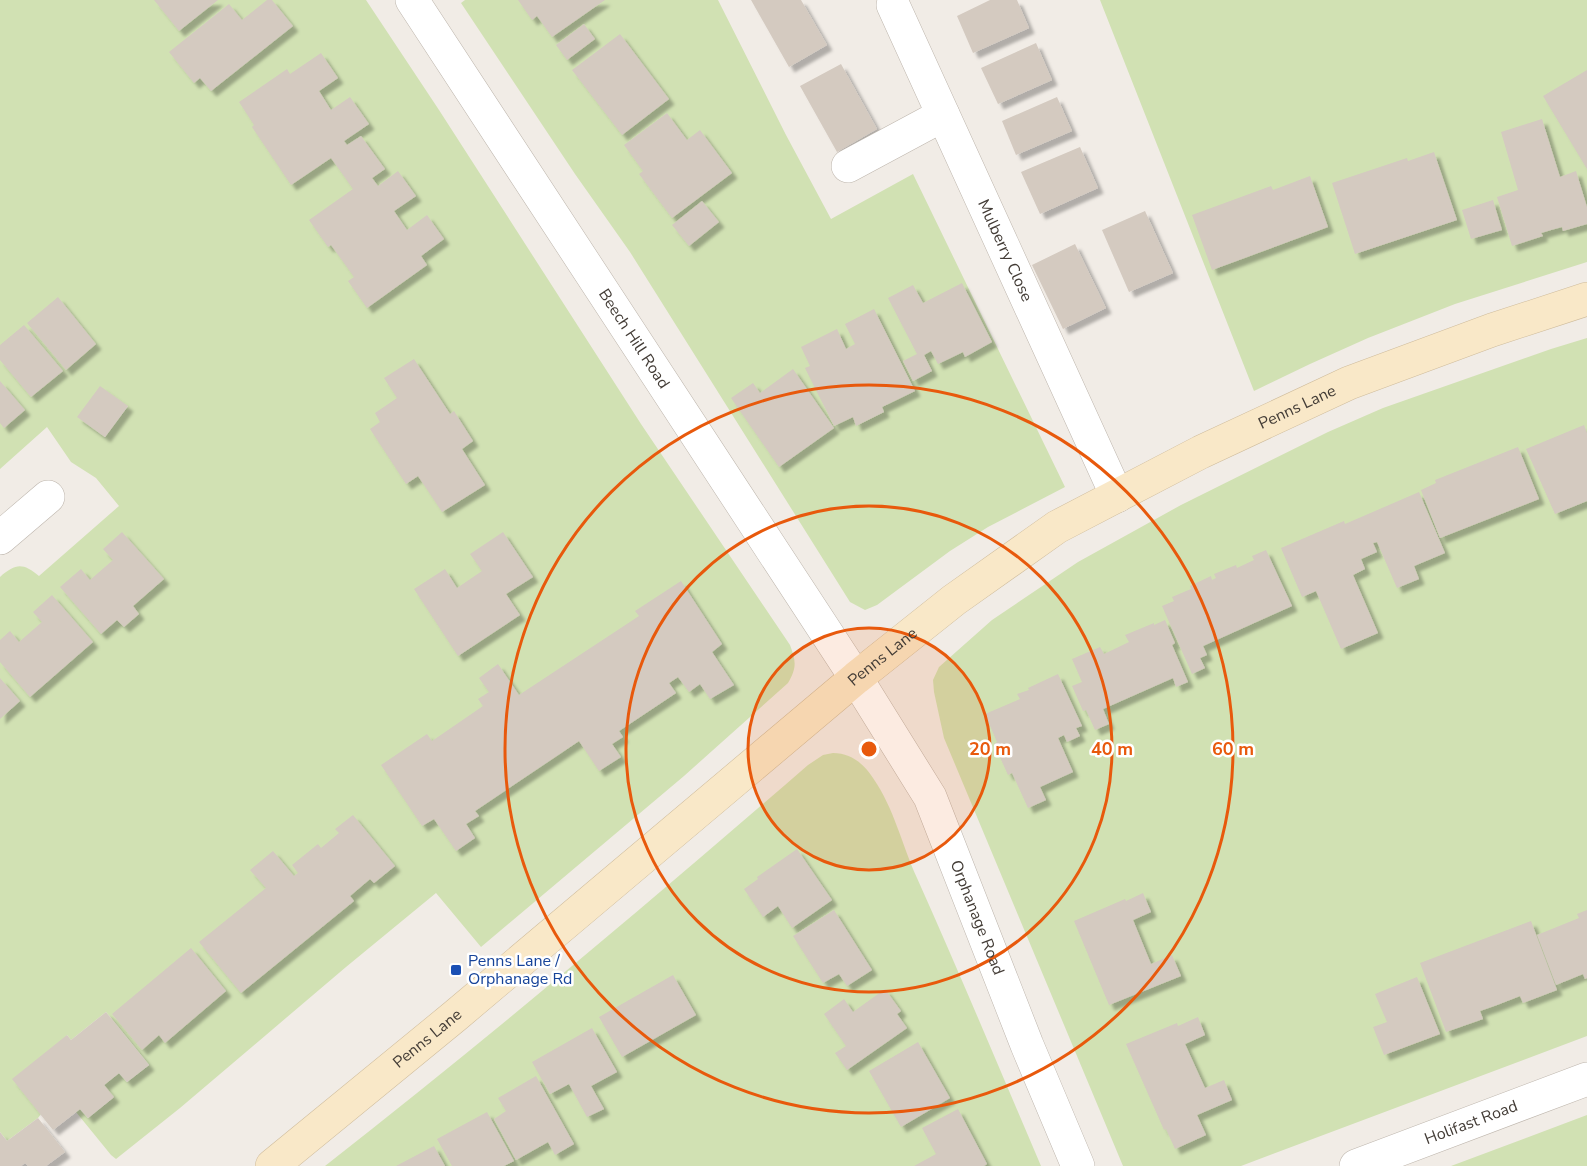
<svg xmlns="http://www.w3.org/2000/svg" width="1587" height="1166" font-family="'Nunito Sans',sans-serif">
<defs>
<filter id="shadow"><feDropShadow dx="5.5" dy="5.5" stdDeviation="1.5" flood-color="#0004"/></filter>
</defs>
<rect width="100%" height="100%" fill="#f1ece6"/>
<!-- green -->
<path fill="#d1e1b3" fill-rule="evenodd" d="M0,0H366L439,110L641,424L790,645C796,661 797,668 788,683L684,776L481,947L436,893L346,967L180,1108L116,1159L111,1155L76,1112L80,1109L88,1118L113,1098L104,1085L119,1073L127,1082L149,1065L106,1012L71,1040L67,1035L41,1114L38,1118L7,1141L0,1132V577C16,563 23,563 39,576L119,506L96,478L71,462L47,427L0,469ZM128,406L105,437L78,417Z
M465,0H718L786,135L831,219L913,174L1065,487L988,527L950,551L877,605L865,610L850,602L630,252L575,174L461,3Z
M1100,0H1587V262L1455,304L1368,338L1310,364L1254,391Z
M1587,338V1036L1241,1166H1123L944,738L934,692L933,680L939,667L992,620L1078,562L1181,505L1328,432L1383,408L1551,349Z
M833,753C851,753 864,764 873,778C894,808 902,845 917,878C960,974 1000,1070 1041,1166H325C490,1037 650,902 808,765L823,755Z
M1587,1115V1166H1451Z"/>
<!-- building -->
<path fill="#d4cac0" filter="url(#shadow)" d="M154,0H218L179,31Z
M267,0H272L293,26L211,91L200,78L194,83L169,52L229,4L242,20Z
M518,0H605L552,37L537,16L532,20Z
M751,0H801L827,45L789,67Z
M990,0H1017L1029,28L973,53L957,16Z
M584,24L595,39L567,60L556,45Z
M620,34L669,99L622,135L572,70Z
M1036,43L1052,80L998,104L981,68Z
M321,53L338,78L319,91L331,110L350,97L369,124L344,141L347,145L361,136L385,169L372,178L378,186L398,171L416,196L394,211L407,230L427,215L444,239L421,256L427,265L367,308L348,281L354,277L331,245L328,247L309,220L353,189L331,158L291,185L252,127L254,125L239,102L287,69L290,74Z
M841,64L877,129L837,152L800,86Z
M1587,70V169L1543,96Z
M1057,97L1072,131L1016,155L1002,121Z
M667,113L687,140L700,130L732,173L672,218L639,174L643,171L624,145Z
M1542,119L1560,177L1576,171L1587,207V224L1563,231L1562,227L1551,230L1541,233L1543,236L1512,246L1497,197L1518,190L1501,132Z
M1080,147L1098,188L1040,214L1021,172Z
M1434,152L1457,220L1355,254L1332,183L1407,158L1408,161Z
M1310,176L1328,227L1212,270L1192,215L1271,186L1273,190Z
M1493,200L1502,230L1471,239L1462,210Z
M702,201L719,222L689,246L672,225Z
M1145,211L1173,273L1129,292L1102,230Z
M1075,244L1106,308L1063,329L1032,265Z
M962,283L992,342L965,357L963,352L938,364L931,351L924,355L932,371L913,381L903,361L917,354L888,298L913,285L923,303Z
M58,297L96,344L66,370L27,323Z
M874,309L915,391L882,407L884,412L856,426L853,417L834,426L805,368L810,366L801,347L837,329L846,349L855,344L845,324Z
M24,325L63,371L31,397L0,360V345Z
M414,359L450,414L454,411L473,441L462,449L485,485L442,512L418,476L406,484L370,429L380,422L375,413L397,398L384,378Z
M793,369L834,428L779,467L731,398L753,383L760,393Z
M0,381L25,410L4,428L0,423Z
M100,386L128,406L105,437L77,417Z
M1584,425L1587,433V501L1555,514L1526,449Z
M1518,447L1539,499L1440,538L1421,490L1436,483L1435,480Z
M1419,492L1445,553L1414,566L1419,579L1397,588L1377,542L1373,543L1377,552L1361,559L1365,569L1353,575L1378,633L1341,649L1316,591L1302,597L1281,548L1344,521L1345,524Z
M122,532L164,579L133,606L139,614L124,627L117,620L101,634L60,587L81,569L90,580L113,560L103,549Z
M503,532L533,577L506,594L520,615L458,656L414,589L445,569L457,588L482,571L470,554Z
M1266,550L1292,606L1203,646L1207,655L1200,658L1205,668L1192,674L1162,606L1174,601L1172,597L1191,589L1190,586L1211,576L1212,580L1216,578L1214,574L1236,565L1237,568L1254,560L1252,556Z
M681,581L722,644L712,652L734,685L710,699L700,684L689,692L678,677L669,683L676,693L619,731L623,737L612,744L621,757L599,771L579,741L475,811L479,816L466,824L475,838L456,851L434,819L422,826L381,765L427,734L432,741L483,706L478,699L489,692L479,678L498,664L519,695L639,616L635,611Z
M52,595L93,642L30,697L0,662V640L10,631L19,642L42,622L33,612Z
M1165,620L1175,643L1172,645L1188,682L1176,687L1173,678L1103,709L1109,724L1095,730L1086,710L1083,711L1072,686L1082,682L1072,659L1100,647L1104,654L1129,642L1125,635L1154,623V625Z
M1058,674L1082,726L1076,728L1080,736L1067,742L1064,735L1058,738L1073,772L1040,787L1046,800L1028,808L1012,773L1008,775L994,744L997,742L985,714L1020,699L1017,694L1029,690L1028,688Z
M0,678L20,701L0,719Z
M353,815L395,866L374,883L370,879L350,896L354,901L241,993L199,942L266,888L250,870L273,851L294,876L298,873L292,865L318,844L321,848L339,833L335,829Z
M797,849L832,900L792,928L778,906L763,917L744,889L758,879L757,877Z
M1143,893L1151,912L1133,920L1151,964L1172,955L1181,976L1109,1005L1074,921L1125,899L1126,901Z
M834,910L872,970L847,986L839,974L823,983L793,936Z
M1587,910V978L1585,979L1583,974L1556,985L1537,935L1579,918L1577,914Z
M1531,921L1557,990L1523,1003L1520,996L1497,1005L1480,1011L1483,1019L1446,1032L1420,963Z
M191,948L226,991L165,1043L159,1035L142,1050L112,1014Z
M673,975L696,1015L622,1057L599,1017Z
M1417,977L1440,1034L1384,1055L1373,1027L1387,1022L1375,994Z
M885,989L901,1011L897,1014L907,1028L847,1070L835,1053L846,1046L824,1014L844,999L853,1012Z
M106,1012L149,1065L127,1082L119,1073L104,1085L114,1097L88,1118L80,1109L53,1130L12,1079L67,1035L71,1040Z
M1198,1017L1205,1035L1185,1044L1205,1088L1224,1080L1232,1100L1197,1115L1206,1135L1175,1149L1166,1129L1164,1130L1126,1044L1177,1023L1178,1026Z
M592,1028L617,1072L591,1086L604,1109L587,1117L569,1084L550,1094L532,1062Z
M918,1042L950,1098L901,1127L869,1071Z
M536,1076L574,1144L555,1155L548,1142L516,1160L494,1119L506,1111L498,1098Z
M958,1109L987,1164L984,1166H914L936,1154L922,1128Z
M487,1112L514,1161L504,1166H452L437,1139Z
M38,1118L65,1152L46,1166H28L25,1163L21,1166H0V1132L7,1141Z
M434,1146L445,1166H396Z"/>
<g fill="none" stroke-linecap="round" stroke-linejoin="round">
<!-- street casing -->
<g stroke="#beb6ad" stroke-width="34">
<g id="street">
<path id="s1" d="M412,0L856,678L930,797L1027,1045L1078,1166"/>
<path id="s2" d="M893,5L1117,496"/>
<path d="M848,166L943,115"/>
<path d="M0,538L48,497"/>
<path id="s3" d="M1356,1166L1587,1079"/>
</g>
</g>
<!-- secondary casing -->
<g stroke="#cfbc9c" stroke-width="34">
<g id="secondary">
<path id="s4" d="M272,1166L455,1016L856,678L954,600L1057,527L1201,452L1349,383L1492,330L1587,299"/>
</g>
</g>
<!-- street -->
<use href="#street" stroke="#fff" stroke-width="33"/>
<!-- secondary -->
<use href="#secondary" stroke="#f9e8c8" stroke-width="33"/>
</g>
<!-- distance rings -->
<circle cx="869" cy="749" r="121" fill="#e8590c" fill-opacity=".12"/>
<g fill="none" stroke="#e8590c" stroke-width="3">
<circle cx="869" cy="749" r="121"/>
<circle cx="869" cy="749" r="243"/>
<circle cx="869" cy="749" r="364"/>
</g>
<!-- markers -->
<rect fill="#1a4fb4" stroke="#fff" stroke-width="2" x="450" y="964" width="12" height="12" rx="3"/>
<g text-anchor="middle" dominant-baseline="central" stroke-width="5" stroke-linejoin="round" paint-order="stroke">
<!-- street labels -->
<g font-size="16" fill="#433c36" stroke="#fff">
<text stroke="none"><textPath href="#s2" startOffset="270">Mulberry Close</textPath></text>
<text stroke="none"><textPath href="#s1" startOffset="405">Beech Hill Road</textPath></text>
<text stroke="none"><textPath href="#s4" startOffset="1281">Penns Lane</textPath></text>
<text stroke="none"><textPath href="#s4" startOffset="795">Penns Lane</textPath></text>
<text stroke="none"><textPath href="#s1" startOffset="1080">Orphanage Road</textPath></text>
<text stroke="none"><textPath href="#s4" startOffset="201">Penns Lane</textPath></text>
<text stroke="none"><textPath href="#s3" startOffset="123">Holifast Road</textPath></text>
</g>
<!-- transit labels -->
<g font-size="16" fill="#164399" stroke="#fff" text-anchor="start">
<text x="468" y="961">Penns Lane /<tspan x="468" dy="18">Orphanage Rd</tspan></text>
</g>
</g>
<circle cx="869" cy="749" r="9" fill="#e8590c" stroke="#fff" stroke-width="3"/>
<g font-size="18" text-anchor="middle" font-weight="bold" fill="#e8590c" stroke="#fff" stroke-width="5" stroke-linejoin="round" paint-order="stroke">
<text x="990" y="755">20 m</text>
<text x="1112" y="755">40 m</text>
<text x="1233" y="755">60 m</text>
</g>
</svg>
